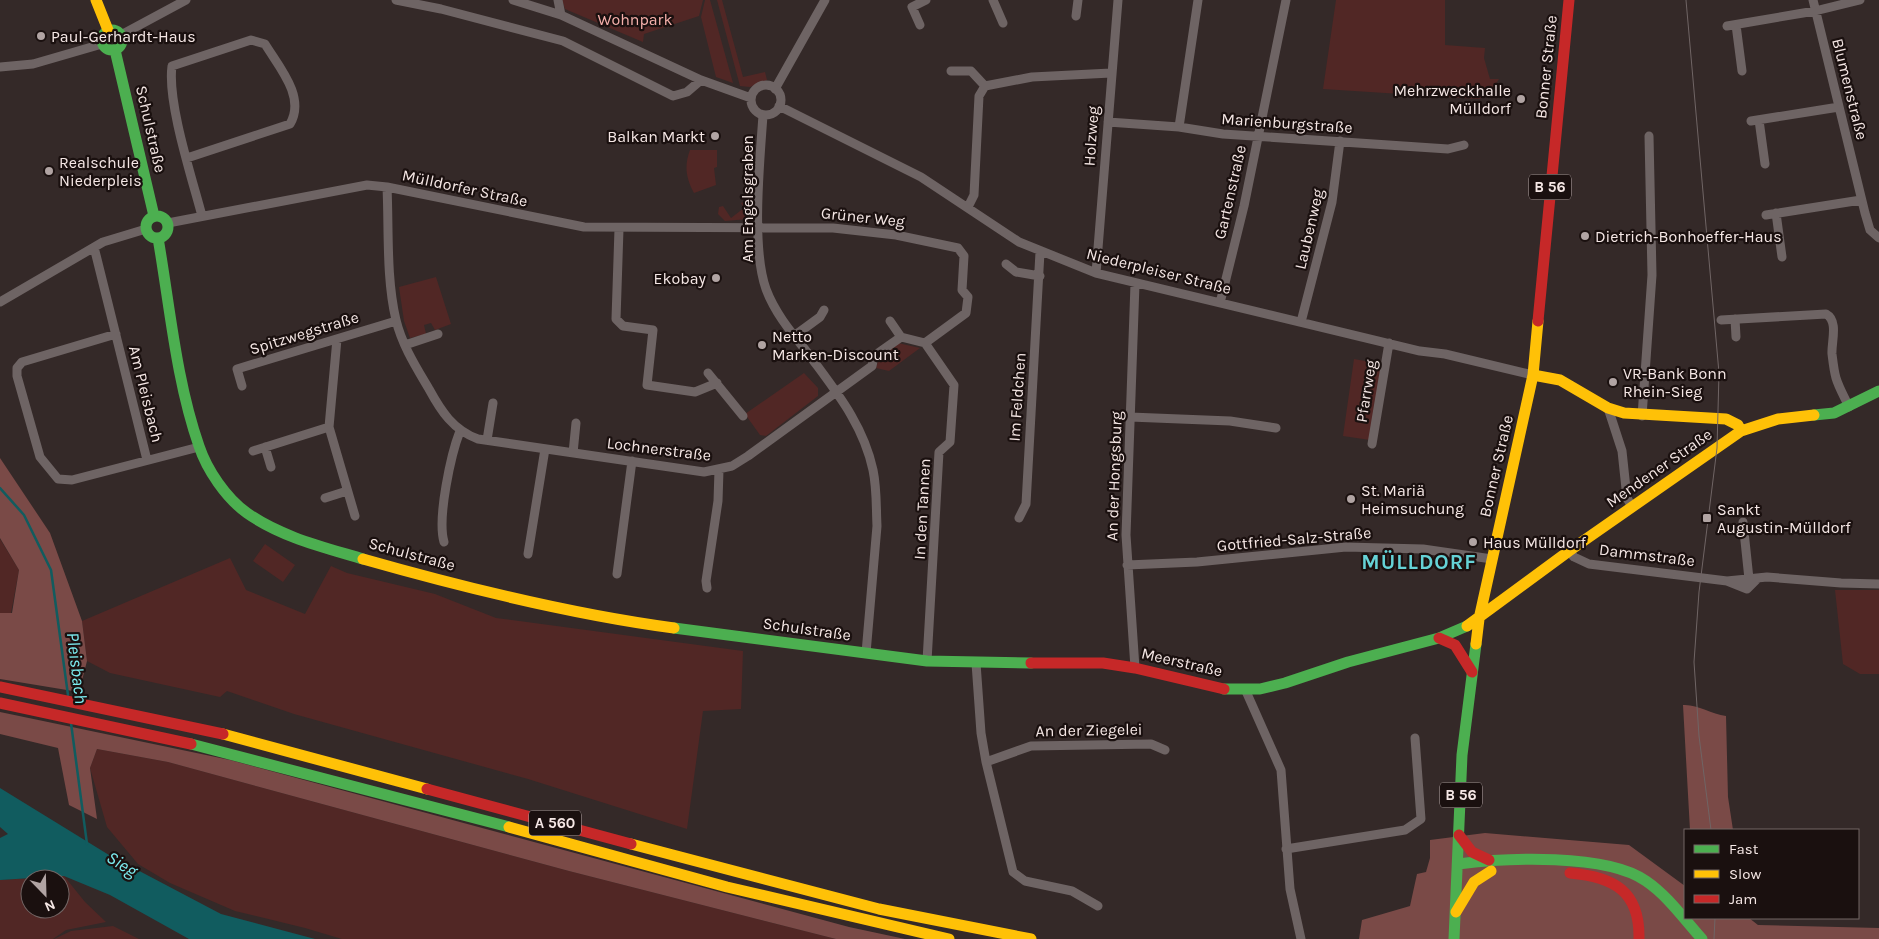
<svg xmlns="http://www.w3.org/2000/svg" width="1879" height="939" font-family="Karla,sans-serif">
<rect width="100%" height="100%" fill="#342928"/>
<!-- green -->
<path fill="#512725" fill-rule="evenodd" d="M562,0H703L699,16L644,34L643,42L565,9Z
M705,0H710L733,83L716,77L701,17Z
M717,0H722L743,77L765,72L767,80L750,87L740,86Z
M1336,0H1445V45L1485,48L1484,58L1490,79H1499L1489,94L1479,99L1323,89Z
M690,150H717V167L714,168L716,185L694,193C686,178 684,166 690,150Z
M750,199L753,200V213L748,219L725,221L718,214L719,207L723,206L731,218L744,208L741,203Z
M436,277L451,324L435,330L431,323L424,325L426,334L410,338L404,321L399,287Z
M898,343L920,348L889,371L876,368L879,358Z
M1354,359L1382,364L1370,440L1343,436Z
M804,373L818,388V396L766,436L760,435L745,414Z
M0,539L19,570L11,613H0Z
M265,544L295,565L283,582L253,561Z
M230,558L246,590L305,614L331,566L347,573L435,594L496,618L743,651L741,709L703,711L687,829L528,779L294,714L227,691L220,697L110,673L87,661L82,621Z
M1835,590H1879V674H1860L1843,664Z
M97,749L168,762L569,871L836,939H342L305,928L235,911L170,883L138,864L107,827L90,768Z
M64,876L85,902L106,922L66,930L53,939H0V880ZM30,879H60V909H30Z
M113,926L139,939H54L71,931Z"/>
<!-- forest -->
<path fill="#7a4a47" d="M0,458L50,533L82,621L87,661L79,692L0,679V613H12L19,570L0,538Z
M1683,705C1697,704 1711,714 1726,716L1728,797L1733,830H1690Z
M0,712L230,760L849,927L905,939H836L569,871L168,762L97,749L90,768L97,819L69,805L58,748L0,734Z
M1485,833L1629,845L1685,886V918H1749L1758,925L1879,928V939H1359L1362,920L1410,906L1417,874L1426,872L1430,858V840Z"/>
<!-- water -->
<path fill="#115c5f" d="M0,788L109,855L221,914L315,939H189L110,895L64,876L0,880V838L8,834L0,827Z"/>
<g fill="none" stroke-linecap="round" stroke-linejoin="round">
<!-- stream -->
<path stroke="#115c5f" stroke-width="2.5" d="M0,488L24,515L51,570L68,695
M71,723L87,844"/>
<!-- street -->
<path stroke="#6e6464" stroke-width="9" d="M396,0L441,9L563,41L673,96L687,92L701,80
M513,0L561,15L701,80L751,98
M558,0L561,15
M993,0L1003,23
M1813,0L1865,213L1870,230L1879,238
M1076,16L1078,0
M920,25L912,7L926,0
M1736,25L1742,71
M1727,26L1815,11L1860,0
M121,35L186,0
M0,67L33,64L102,44
M951,71H971L985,86L1032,77L1111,73
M751 100a15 15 0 1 1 30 0a15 15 0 1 1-30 0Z
M775,89L825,0
M779,106L921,177L1019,242L1096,273L1420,351L1445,354L1533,375
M763,115C760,160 751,247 766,289C775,313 791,332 807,352C834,389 863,423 873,470C877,489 876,507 877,526L866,653
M1759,120L1765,164
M1751,121L1839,107
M1108,122L1179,127L1223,134L1448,149L1464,145
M1179,127L1198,0
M187,158L290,124C306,97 279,67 265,44L251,40L172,66C167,102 192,178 202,216
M968,207L974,195L979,96L985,86
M1776,213L1782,257
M1766,215L1861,200
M168,223L367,185L387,187L584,227L833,228L896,235L958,248L964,256L962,290L968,297L966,313L925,343L901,337L874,356L872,366L748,456L732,466L704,472L478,439C453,430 441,411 429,389C416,367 402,345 396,320C386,278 389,230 387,187
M619,229L616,319L623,326L653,330L647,385L695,392L717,383
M94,247L147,460
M1006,264L1016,272L1040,276
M1096,273L1118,0
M0,302L103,242L146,229
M1220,303L1244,206L1286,0
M1735,319L1736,337
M1721,320L1826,314C1839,321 1831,343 1832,354C1833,362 1834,371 1836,378C1839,388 1845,398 1849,407
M890,321L901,337
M1301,322L1332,202L1340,141
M116,334L22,362L17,368V376L40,457L58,479L72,480L199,447
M794,336L820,317L824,310
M337,339L329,427L355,516
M925,343L954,385L950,442L939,452L927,661
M405,345L438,334
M708,373L743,416
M242,386L237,369L396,321
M1608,408L1622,451L1627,498L1632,507
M1642,416L1652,275L1649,136
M1130,417L1230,421L1276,428
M487,440L493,403
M1372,444L1389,343
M265,447L271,467
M253,451L329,427
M573,453L576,423
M325,498L347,491
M1019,518L1026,504L1040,252
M1743,522L1749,579
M444,542C437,518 451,454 460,431
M1569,551L1574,557L1589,564L1727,581L1767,577L1841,583L1879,584
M528,554L545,449
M1127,565L1197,562L1346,547L1423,549L1492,559
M617,574L632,461
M1727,581L1747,589L1758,578
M707,588L706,581L718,501L719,470
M976,663L981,733L986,762L1013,872L1025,881L1072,891L1098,906
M1135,668L1126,535L1135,284
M1245,689L1281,770L1290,889L1301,939
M986,762L1031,746L1151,744L1165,750
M1286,849L1405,830L1421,819L1415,738"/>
<!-- fast -->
<path stroke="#4caf50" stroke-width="11" d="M102 40a10 10 0 1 1 20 0a10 10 0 1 1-20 0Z
M115,50L154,216
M146 227a11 11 0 1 1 22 0a11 11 0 1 1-22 0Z
M158,238C170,307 176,380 199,446C207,470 226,498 247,513C281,537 323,547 363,559
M1814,415L1834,413L1879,391
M674,628L927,661L1031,663
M1224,689H1260L1285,683L1348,662L1439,638L1467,626
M191,744L509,827
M1458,864C1506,858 1606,853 1646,881C1668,896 1684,919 1702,939
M1454,939L1462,755L1476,644"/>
<!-- slow -->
<path stroke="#ffc107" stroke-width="11" d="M96,0L108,30
M1533,375L1560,380L1608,408L1624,413L1726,419L1738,425L1741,431
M363,559C465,588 569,614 674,628
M1467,626L1569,551L1741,431L1778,419L1814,415
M1476,644L1479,619L1533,375L1538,321
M223,734L427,789
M509,827L727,887L949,939
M631,844L879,909L1031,939
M1456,912L1474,882L1491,871"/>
<!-- jam -->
<path stroke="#c62828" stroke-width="11" d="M1538,321L1569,0
M1439,638L1455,645L1472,672
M1031,663H1103L1135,668L1224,689
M0,687L223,734
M0,703L191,744
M427,789L631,844
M1459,835L1472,852L1489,860
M1570,873C1614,877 1640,891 1639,939"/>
<!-- tram -->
<path stroke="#706565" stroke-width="1" d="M1686,0L1719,373L1717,448L1699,592L1694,662L1699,736L1711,830
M1714,939L1715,918"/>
</g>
<!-- markers -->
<g fill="#b1a4a3" stroke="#1a100f" stroke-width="2">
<circle cx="41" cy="36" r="5"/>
<circle cx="1521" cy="99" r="5"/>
<circle cx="715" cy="136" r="5"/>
<circle cx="49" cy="171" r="5"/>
<circle cx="1585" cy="236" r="5"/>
<circle cx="716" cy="278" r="5"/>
<circle cx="762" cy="345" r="5"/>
<circle cx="1613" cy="382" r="5"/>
<circle cx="1351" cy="499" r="5"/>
<rect x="1702" y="513" width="10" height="10" rx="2.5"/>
<circle cx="1473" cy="542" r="5"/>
</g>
<g text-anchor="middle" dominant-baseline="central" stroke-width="4.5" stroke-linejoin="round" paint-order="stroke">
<!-- shield labels -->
<g fill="#1a100f" stroke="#b3a6a5" stroke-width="1">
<rect x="1529" y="174.5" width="42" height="25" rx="4"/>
<rect x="1440" y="782.5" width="42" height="25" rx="4"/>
<rect x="529" y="810.5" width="52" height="25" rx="4"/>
</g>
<g font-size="15" font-weight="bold" fill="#f5e7e5">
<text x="1550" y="187">B 56</text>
<text x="1461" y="795">B 56</text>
<text x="555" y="823">A 560</text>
</g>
<!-- park labels -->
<g font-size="16" fill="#f5b0ab" stroke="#1a100f">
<text x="635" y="19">Wohnpark</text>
</g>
<!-- poi labels -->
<g font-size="16" fill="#f5e7e5" stroke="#1a100f" text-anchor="start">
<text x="51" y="36">Paul-Gerhardt-Haus</text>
<text x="1511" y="90" text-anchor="end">Mehrzweckhalle<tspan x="1511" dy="18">Mülldorf</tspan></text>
<text x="705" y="136" text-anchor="end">Balkan Markt</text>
<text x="59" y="162">Realschule<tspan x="59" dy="18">Niederpleis</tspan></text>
<text x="1595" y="236">Dietrich-Bonhoeffer-Haus</text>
<text x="706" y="278" text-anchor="end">Ekobay</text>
<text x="772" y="336">Netto<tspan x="772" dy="18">Marken-Discount</tspan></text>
<text x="1623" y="373">VR-Bank Bonn<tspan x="1623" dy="18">Rhein-Sieg</tspan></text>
<text x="1361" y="490">St. Mariä<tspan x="1361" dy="18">Heimsuchung</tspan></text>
<text x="1717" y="509">Sankt<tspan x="1717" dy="18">Augustin-Mülldorf</tspan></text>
<text x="1483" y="542">Haus Mülldorf</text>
</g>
<!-- street labels -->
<g font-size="16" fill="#f5e7e5" stroke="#1a100f">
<text transform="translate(1546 67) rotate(-84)">Bonner Straße</text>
<text transform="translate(1850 89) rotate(76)">Blumenstraße</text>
<text transform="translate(1287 123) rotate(4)">Marienburgstraße</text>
<text transform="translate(151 129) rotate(77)">Schulstraße</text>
<text transform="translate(1091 136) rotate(-86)">Holzweg</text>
<text transform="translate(465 188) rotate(12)">Mülldorfer Straße</text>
<text transform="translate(1230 192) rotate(-77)">Gartenstraße</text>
<text transform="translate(747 199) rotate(-90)">Am Engelsgraben</text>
<text transform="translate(863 217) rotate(6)">Grüner Weg</text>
<text transform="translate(1309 229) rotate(-77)">Laubenweg</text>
<text transform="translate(1159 271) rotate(14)">Niederpleiser Straße</text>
<text transform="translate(304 333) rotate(-17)">Spitzwegstraße</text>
<text transform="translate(1366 391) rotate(-81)">Pfarrweg</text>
<text transform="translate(146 394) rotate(76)">Am Pleisbach</text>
<text transform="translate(1017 397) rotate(-86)">Im Feldchen</text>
<text transform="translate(659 449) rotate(7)">Lochnerstraße</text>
<text transform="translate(1496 466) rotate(-77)">Bonner Straße</text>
<text transform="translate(1659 468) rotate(-35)">Mendener Straße</text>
<text transform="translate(1114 476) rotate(-88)">An der Hongsburg</text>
<text transform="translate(922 509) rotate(-87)">In den Tannen</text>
<text transform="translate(1294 539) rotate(-5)">Gottfried-Salz-Straße</text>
<text transform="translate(412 554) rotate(15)">Schulstraße</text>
<text transform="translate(1647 555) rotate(7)">Dammstraße</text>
<text transform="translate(807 629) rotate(8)">Schulstraße</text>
<text transform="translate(1182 662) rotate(13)">Meerstraße</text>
<text transform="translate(1089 730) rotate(-1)">An der Ziegelei</text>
</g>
<!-- water labels -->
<g font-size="18" font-style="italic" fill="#7dedf1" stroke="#1a100f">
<text transform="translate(77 668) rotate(83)">Pleisbach</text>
<text transform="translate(122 864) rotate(32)">Sieg</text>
</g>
<!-- district labels -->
<g font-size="21" font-weight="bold" letter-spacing="1" fill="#65d2d6" stroke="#1a100f">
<text x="1419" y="562">MÜLLDORF</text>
</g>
</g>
<!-- legend -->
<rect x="1684" y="829" width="175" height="90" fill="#1a100f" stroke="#726665"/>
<rect x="1694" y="845" width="25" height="8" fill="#4caf50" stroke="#726665"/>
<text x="1729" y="854" font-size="15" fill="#f5e7e5">Fast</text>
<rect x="1694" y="870" width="25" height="8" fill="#ffc107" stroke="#726665"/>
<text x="1729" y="879" font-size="15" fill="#f5e7e5">Slow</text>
<rect x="1694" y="895" width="25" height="8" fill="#c62828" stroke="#726665"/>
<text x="1729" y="904" font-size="15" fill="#f5e7e5">Jam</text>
<!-- north arrow -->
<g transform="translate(45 894) rotate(157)"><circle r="24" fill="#1a100f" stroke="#726665"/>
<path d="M0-4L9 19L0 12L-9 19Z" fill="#b1a4a3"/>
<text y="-8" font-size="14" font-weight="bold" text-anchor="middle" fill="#f5e7e5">N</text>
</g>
</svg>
